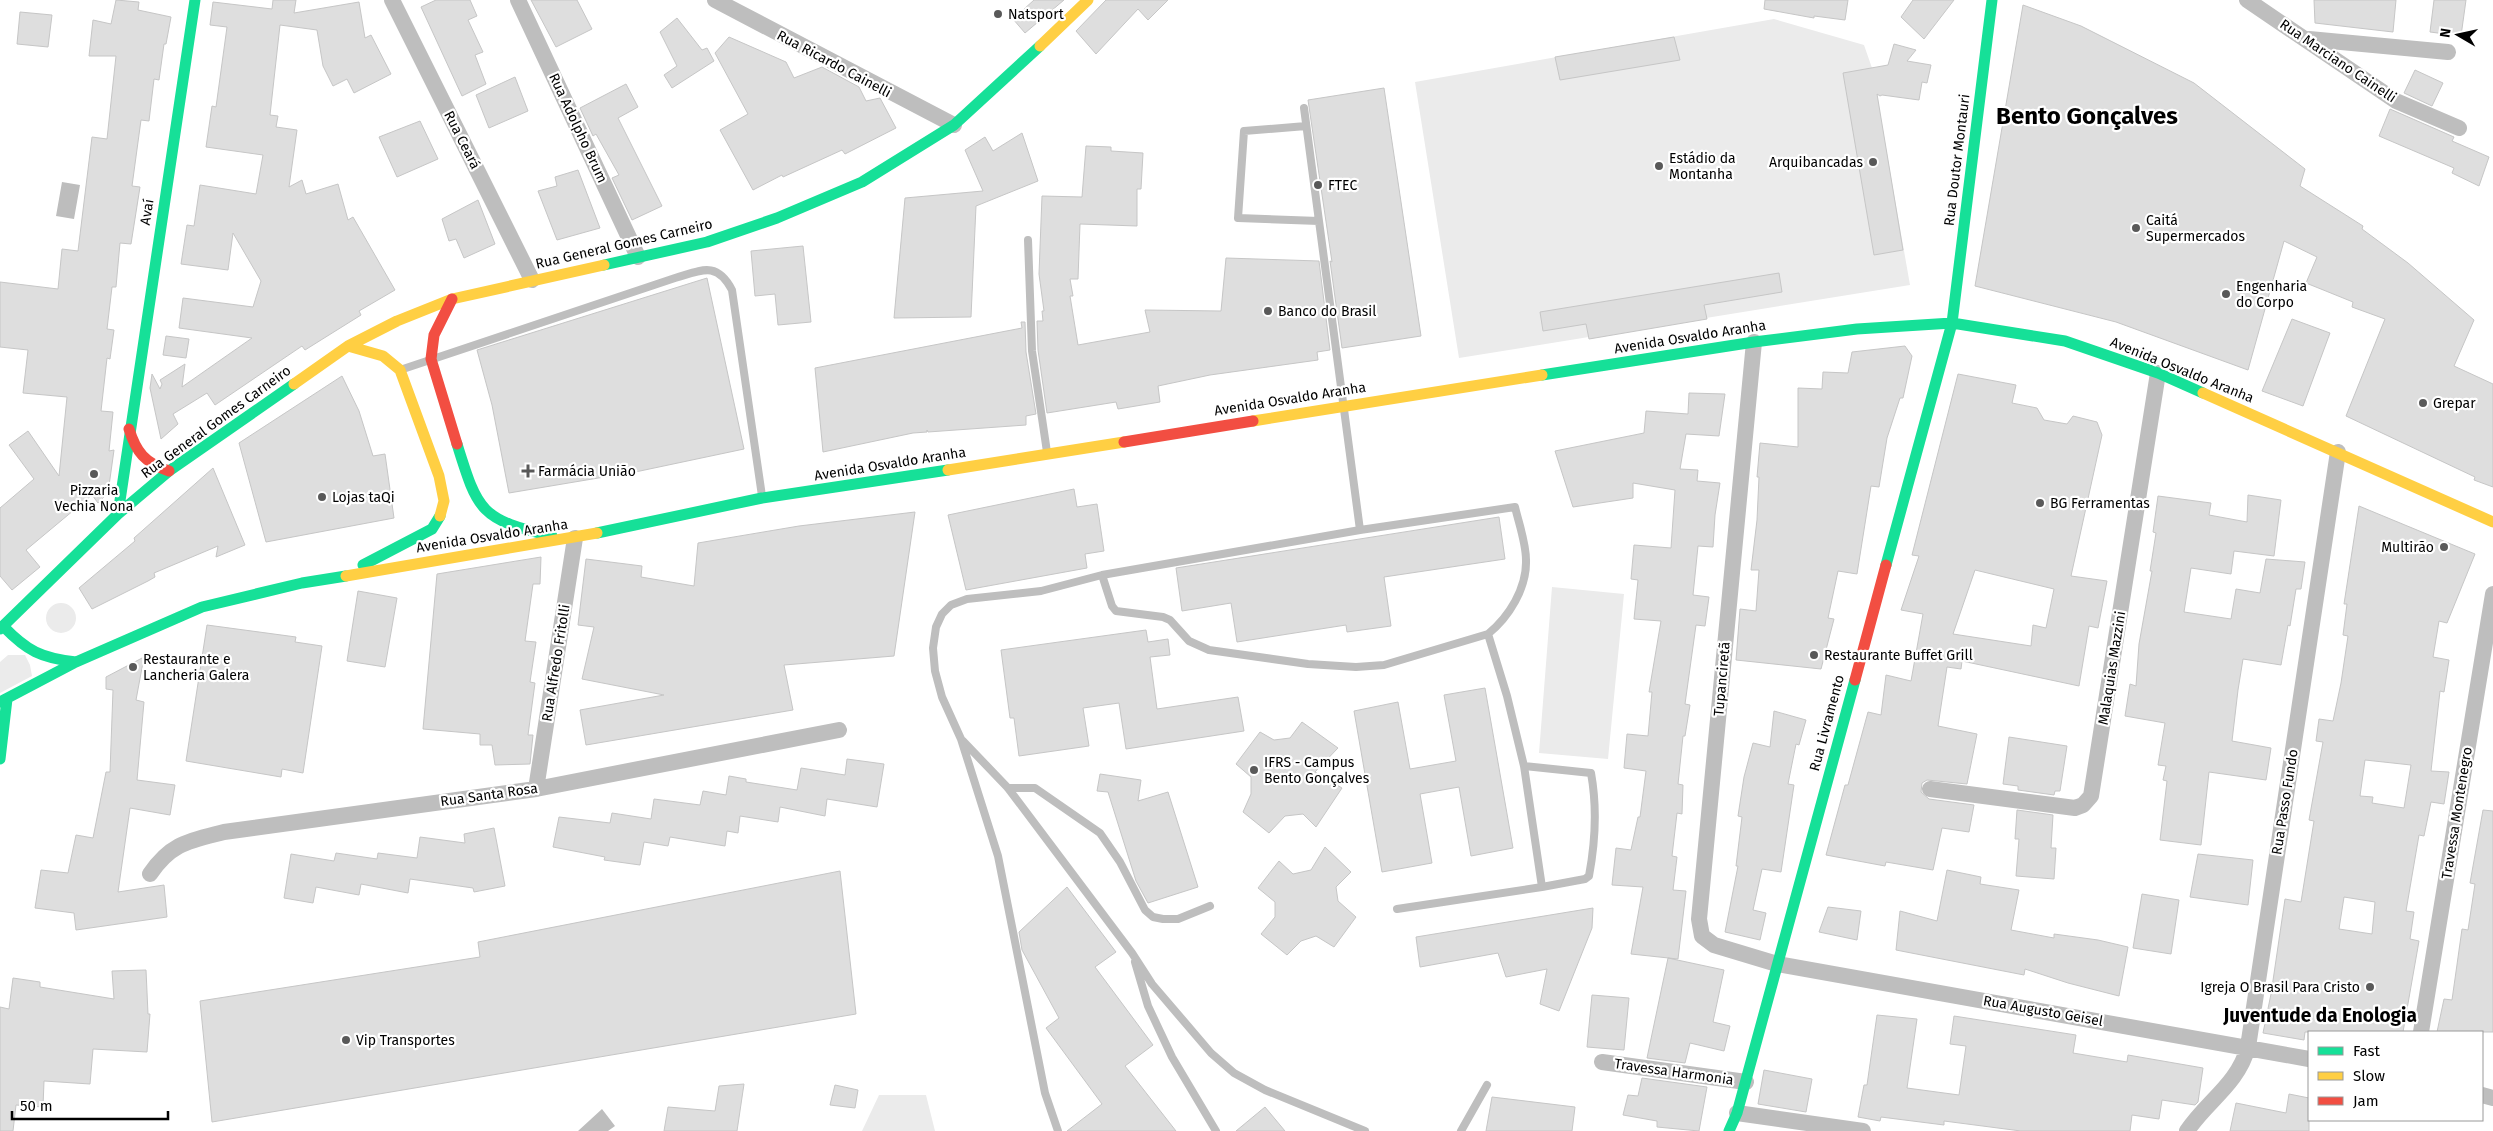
<svg xmlns="http://www.w3.org/2000/svg" width="2493" height="1131" font-family="'Fira Sans',sans-serif">
<rect width="100%" height="100%" fill="#fff"/>
<!-- green -->
<path fill="#ebebeb" d="M1774,19L1864,45L1872,68L1910,285L1459,358L1415,82Z
M1552,587L1624,594L1608,759L1539,753Z
M46 618a15 15 0 1 1 30 0a15 15 0 1 1-30 0Z
M8,655H25L30,665L32,676L0,693V662Z
M879,1095H926L935,1131H862Z"/>
<!-- water -->
<path fill="#bdbdbd" d="M62,182L80,185L74,219L56,216Z
M602,1109L615,1126L608,1131H578Z"/>
<!-- building -->
<path fill="#dedede" stroke="#c6c6c6" fill-rule="evenodd" d="M116,0L139,2L138,10L171,17L166,44H164L159,80L154,79L149,121L141,120L132,186L140,187L131,244L120,243L116,287H112L107,329L114,330L110,359L107,358L101,411L113,412L109,451L114,450L108,493L98,503L92,495L26,550L40,567L12,590L0,576V508L34,479L9,445L28,431L59,476L67,397L23,393L28,350L0,347V282L58,289L62,249L78,251L92,137L107,139L116,56H89L93,20L111,24Z
M273,0H296L294,13L359,2L365,38L371,35L391,74L354,93L347,79L333,86L323,66L317,30L280,25L270,115L278,116L276,127L297,130L289,187L302,180L306,194L338,184L348,220L353,217L395,290L359,311L361,315L305,350L302,346L215,405L207,393L173,414L178,424L161,439L150,388L152,374L160,389L162,384L160,380L185,364L182,387L252,338L179,328L183,298L253,307L261,281L233,233L228,270L181,264L187,225L194,226L200,185L256,194L263,155L206,147L212,106L216,107L227,27L210,25L213,2L272,9Z
M436,0H470L477,16L468,20L483,52L475,55L486,84L462,96L421,7Z
M531,0H577L592,29L556,47Z
M1034,0H1064L1025,33L1013,19Z
M1106,0H1168L1148,20L1138,9L1096,54L1076,31Z
M1765,0H1848L1845,20L1814,16V18L1764,9Z
M1913,0H1954L1924,39L1901,17Z
M2314,0H2396L2393,32L2315,23Z
M2434,0H2466L2461,36L2430,32Z
M2023,5L2081,26L2194,83L2305,169L2300,186L2363,226L2362,229L2408,263L2474,320L2454,366L2493,384V487L2474,480L2475,477L2346,416L2385,319L2352,307L2353,302L2306,283L2317,257L2284,241L2248,370L2116,322L1975,286Z
M20,12L52,15L48,47L17,44Z
M677,18L702,50L707,48L714,61L672,88L664,75L677,66L660,32Z
M729,37L786,62L794,78L822,67L859,87L866,101L880,98L896,128L845,154L842,150L783,177L782,175L753,190L720,130L748,114L715,53Z
M1674,37L1680,60L1560,80L1555,57Z
M1894,44L1916,50L1907,61L1931,65L1927,83L1922,82L1919,100L1882,95L1880,96L1877,94L1903,250L1874,255L1843,73L1888,65Z
M2415,70L2443,83L2432,106L2404,93Z
M515,77L528,111L489,128L476,95Z
M626,84L638,107L618,118L662,206L632,220L612,178L619,175L596,134L593,136L580,108Z
M1384,88L1421,336L1342,348L1330,261L1332,262L1308,100Z
M2390,109L2454,137L2452,141L2489,157L2479,186L2452,173L2454,168L2379,136Z
M420,121L438,159L397,177L379,137Z
M1022,133L1038,181L976,206L971,317L894,318L905,198L983,191L965,150L985,137L993,151Z
M1086,146L1111,147V151L1143,153L1141,189H1137V226L1080,224L1078,279H1070L1073,296H1070L1078,345L1150,332L1145,310L1221,311L1226,258L1319,261L1330,350L1317,352L1318,360L1210,375L1158,386L1160,402L1118,409L1116,402L1047,413L1038,350L1037,321H1043L1042,311H1044L1039,274L1042,196L1082,197Z
M578,170L600,228L557,240L538,191L557,186L555,177Z
M478,200L495,244L464,258L456,239L449,241L442,219Z
M803,246L811,322L778,325L775,294L755,296L751,251Z
M1779,273L1782,292L1704,305L1707,319L1589,339L1586,324L1543,331L1540,312Z
M707,278L744,449L640,471L509,493L492,405L477,350Z
M2292,319L2330,333L2303,406L2262,391Z
M1021,322H1025L1026,352L1036,414L1026,416V425L928,432L927,430V432L913,433L823,452L815,368L1022,328Z
M166,336L189,339L186,358L163,355Z
M1905,346L1912,356L1903,398H1900L1887,438L1879,487L1871,486L1857,574L1838,571L1828,618L1834,619L1821,669L1736,660L1740,609L1756,611L1759,570H1751L1757,520L1759,477H1757L1760,443L1798,447V388L1822,389L1823,372L1848,373L1852,352Z
M1958,374L2016,385L2012,403L2037,408L2044,420L2067,424L2073,416L2097,422L2102,435L2071,576L2107,581L2098,628L2089,626L2079,686L1962,661L1961,669L1947,667L1938,726L1977,734L1967,784L1927,780L1922,783L1921,792L1929,799L1974,805L1969,832L1942,828L1933,870L1886,862L1885,866L1826,855L1845,785H1848L1868,712L1881,715L1886,675L1911,681L1923,614L1901,610L1919,556L1912,555ZM1975,570L2054,589L2046,628L2033,625L2031,646L1953,634Z
M342,376L359,411L373,456L385,454L394,518L266,542L239,443Z
M1689,393L1725,394L1719,436L1686,434L1680,469L1698,470L1697,481L1720,483L1715,515L1713,547L1698,546L1693,595L1709,597L1705,626L1696,625L1685,704L1690,705L1685,736H1683L1678,784L1683,785L1682,814L1677,813L1672,856L1677,857L1673,890L1686,891L1678,959L1631,954L1643,887L1612,885L1616,848L1631,850L1638,817H1640L1646,771L1624,768L1627,734L1648,736L1652,692H1649L1661,621L1634,619L1638,580L1631,579L1634,545L1671,548L1675,490L1633,483V498L1573,507L1555,451L1644,433L1646,411L1688,414Z
M213,468L245,545L216,557L218,546L154,573L155,577L148,581L92,609L79,588L135,541L134,538Z
M1074,489L1077,507L1097,504L1104,551L1085,554L1087,568L966,590L948,515Z
M2248,495L2281,500L2274,556L2234,551L2231,574L2191,568L2184,612L2231,619L2236,589L2260,593L2266,559L2305,562L2301,589H2296L2290,626L2288,625L2281,665L2243,659L2238,690L2232,741L2271,748L2266,780L2209,772L2201,845L2160,840L2167,781L2163,780L2166,766L2158,765L2165,723L2125,716L2130,684L2136,686L2139,644L2152,571H2150L2156,533L2153,532L2158,496L2211,503L2209,515L2247,522Z
M2359,506L2475,554L2447,623L2439,621L2433,657L2449,660L2444,692L2440,691L2431,771L2449,772L2444,804L2431,802L2424,836L2419,835L2406,911L2414,912L2410,939L2419,941L2403,1032H2305L2304,1040L2263,1033L2271,994L2285,899L2301,902L2314,821L2309,820L2323,742L2316,741L2319,719L2333,721L2341,683L2348,636L2343,635L2347,604H2344ZM2365,760L2411,765L2404,808L2372,803L2373,797L2360,796ZM2344,897L2375,902L2372,934L2339,929Z
M915,512L894,656L784,665L793,710L586,745L580,710L664,695L582,679L594,627L578,625L586,559L642,566L641,577L694,586L698,543L799,526Z
M1499,517L1505,559L1384,577L1391,626L1347,632L1346,625L1237,642L1231,603L1182,611L1176,568Z
M541,557L540,584H533L525,641L536,642L530,682L535,683L528,735H533L530,764L495,765L492,745H480V734L423,729L437,574Z
M358,591L397,598L385,667L347,661Z
M207,625L296,637L295,642L322,646L303,773L282,769L281,777L186,761Z
M1146,630L1148,642L1168,639L1170,655L1150,657L1157,709L1238,697L1244,731L1126,749L1119,703L1083,708L1089,746L1019,756L1014,718H1010L1001,650Z
M144,657L136,700L144,702L137,780L175,785L170,815L130,808L118,892L164,885L167,917L76,930L74,913L35,908L41,870L68,873L76,835L93,838L106,772H110L113,690L106,689V677Z
M1485,688L1513,848L1471,856L1459,787L1420,794L1432,863L1382,872L1354,711L1398,702L1410,769L1456,761L1444,695Z
M1774,711L1806,720L1799,745L1796,744L1788,784L1794,785L1781,872L1762,869L1753,910L1766,913L1760,940L1725,932L1738,866H1736L1742,817L1738,816L1744,777L1753,743L1770,747Z
M1302,722L1338,748L1315,772L1342,788L1316,827L1303,814L1285,816L1269,833L1243,812L1251,794V777L1236,764L1260,732L1274,740L1290,738Z
M2009,737L2067,746L2060,791H2055L2054,795L2018,790V786L2003,784Z
M847,759L884,764L877,807L827,799L825,816L780,807L778,822L740,816L738,833L727,831L725,846L670,837L668,846L644,842L640,865L604,860L605,857L553,847L559,817L610,823L612,813L651,819L654,799L700,805L703,791L726,795L729,776L746,779V782L797,790L801,768L845,775Z
M1100,774L1141,780L1138,801L1168,792L1198,887L1148,903L1136,881L1108,792L1097,791Z
M2017,810L2053,815L2051,848H2056L2054,879L2016,876L2019,839H2015Z
M2483,810L2493,811V1032H2437L2444,999L2452,1000L2462,929L2468,930L2475,884L2470,883Z
M494,828L505,886L474,892L473,888L410,879L408,893L361,884L359,895L316,887L313,903L284,898L291,854L334,861L336,853L377,859L378,853L417,858L420,837L465,843L464,834Z
M1325,847L1351,872L1336,887L1338,901L1356,917L1334,947L1316,936L1301,941L1287,955L1261,934L1275,917V902L1258,888L1279,861L1293,874L1311,870Z
M2198,854L2253,860L2248,905L2190,897Z
M1947,870L1981,877L1980,884L2019,890L2011,930L2054,938V934L2098,940L2128,947L2119,996L2068,983L2025,969L2024,975L1896,950L1900,911L1937,921Z
M840,871L856,1014L212,1122L200,1001L480,957L478,942Z
M1067,887L1116,952L1095,967L1153,1045L1125,1066L1176,1131H1067L1102,1104L1046,1028L1059,1018L1022,950L1019,932Z
M2142,894L2179,900L2171,954L2133,948Z
M1828,907L1861,911L1857,940L1819,932Z
M1593,908L1592,928L1559,1011L1540,1004L1547,969L1506,977L1498,953L1420,967L1416,937Z
M1668,958L1724,970L1713,1022L1730,1026L1724,1051L1690,1043L1685,1063L1647,1058Z
M146,970L148,1014H150L147,1052L93,1049L90,1084L44,1081L43,1107L16,1105L13,1131H0V1007L9,1009L13,978L40,982V987L114,999L112,971Z
M1592,995L1629,998L1624,1050L1587,1047Z
M1877,1015L1917,1019L1907,1088L1959,1095L1966,1046L1950,1044L1954,1016L2076,1035L2073,1053L2127,1062L2128,1055L2203,1068L2198,1102L2195,1105L2162,1100L2159,1119L2132,1115L2130,1131H2021L1944,1121V1125L1881,1117L1880,1121L1858,1117L1864,1085H1867Z
M1764,1070L1812,1079L1806,1112L1758,1104Z
M1642,1078L1707,1087L1699,1131L1657,1127V1121L1623,1115L1628,1095L1638,1096Z
M744,1084L737,1131H664L668,1107L715,1111L719,1086Z
M835,1085L858,1090L855,1108L830,1105Z
M2289,1094L2309,1098V1131H2230L2236,1103L2286,1113Z
M1492,1097L1575,1107L1572,1131H1486Z
M1265,1107L1285,1131H1236Z"/>
<g fill="none" stroke-linecap="round" stroke-linejoin="round">
<!-- lane -->
<path stroke="#bebebe" stroke-width="8" d="M1304,108L1360,530
M1306,126L1244,131L1238,218L1319,221
M1028,240L1032,351L1047,452
M403,369L675,278C702,270 717,261 732,290L762,496
M1515,507C1519,524 1526,543 1526,560C1527,588 1509,617 1488,634L1384,665L1356,667L1308,664L1209,650L1189,641L1170,620L1163,617L1116,611L1112,606L1102,575L1360,530Z
M963,741L1008,788L1132,953L1152,984L1211,1053L1234,1073L1265,1090L1365,1131
M1524,766L1591,773C1597,806 1595,844 1589,876L1585,879L1542,887
M1008,788H1035L1100,833L1120,862L1145,910L1153,917L1163,919H1178L1210,906
M1397,909L1542,887L1524,766L1507,696L1488,634
M1135,962L1148,1006L1172,1057L1216,1131
M1058,1131L1045,1093L998,856L961,739L942,697L935,671L933,648L936,627L942,614L951,605L967,599L1041,591L1102,575
M1461,1131L1487,1085"/>
<!-- street -->
<path stroke="#bebebe" stroke-width="16" d="M392,0L532,280
M518,0L638,257
M715,0L954,125
M2247,0L2396,101L2459,128
M2309,39L2448,52
M1754,342L1699,919L1702,936L1714,945L1777,964L2309,1059
M536,789L575,538
M1930,789L2075,808L2083,805L2091,796L2158,373
M150,874C171,843 189,841 224,832L536,789L839,730
M2421,1032L2493,594
M1602,1062L1746,1082
M2482,1095L2493,1098
M1737,1113L1863,1131
M2187,1131C2207,1101 2238,1084 2248,1047L2338,452"/>
<!-- fast -->
<path stroke="#16e098" stroke-width="11" d="M604,265L707,242L777,218L862,182L954,125L1040,46
M1542,375L1754,342L1857,329L1952,323L2065,341L2158,373L2203,393
M457,444C478,512 481,520 552,536
M118,514L195,0
M597,533L762,498L948,470
M363,565L432,529L440,516
M1886,565L1952,323L1992,0
M3,626C27,651 41,658 76,662
M0,629L118,514L169,471L294,384
M0,702L76,662L202,607L302,583L346,576
M0,759L7,699
M1729,1131L1737,1113L1855,680"/>
<!-- slow -->
<path stroke="#ffcf43" stroke-width="11" d="M1040,46L1088,0
M348,346L383,356L400,370L439,476L444,501L440,516
M294,384L348,346L397,321L452,299L604,265
M2203,393L2493,522
M1253,421L1542,375
M948,470L1124,442
M346,576L597,533"/>
<!-- jam -->
<path stroke="#f24e42" stroke-width="11" d="M452,299L434,335L431,359L457,444
M129,429C136,452 145,463 169,471
M1124,442L1253,421
M1855,680L1886,565"/>
</g>
<!-- markers -->
<g fill="#595959" stroke="#fff" stroke-width="2">
<circle cx="998" cy="14" r="5"/>
<circle cx="1873" cy="162" r="5"/>
<circle cx="1659" cy="166" r="5"/>
<circle cx="1318" cy="185" r="5"/>
<circle cx="2136" cy="228" r="5"/>
<circle cx="2226" cy="294" r="5"/>
<circle cx="1268" cy="311" r="5"/>
<circle cx="2423" cy="403" r="5"/>
<path d="M525.5 463.5h5v5h5v5h-5v5h-5v-5h-5v-5h5z"/>
<circle cx="94" cy="474" r="5"/>
<circle cx="322" cy="497" r="5"/>
<circle cx="2040" cy="503" r="5"/>
<circle cx="2444" cy="547" r="5"/>
<circle cx="1814" cy="655" r="5"/>
<circle cx="133" cy="667" r="5"/>
<circle cx="1254" cy="770" r="5"/>
<circle cx="2370" cy="987" r="5"/>
<circle cx="346" cy="1040" r="5"/>
</g>
<g text-anchor="middle" dominant-baseline="central" stroke-width="4.5" stroke-linejoin="round" paint-order="stroke">
<!-- poi labels -->
<g font-size="14" fill="#000" stroke="#fff" text-anchor="start">
<text x="1008" y="14">Natsport</text>
<text x="1669" y="158">Estádio da<tspan x="1669" dy="16">Montanha</tspan></text>
<text x="1863" y="162" text-anchor="end">Arquibancadas</text>
<text x="1328" y="185">FTEC</text>
<text x="2146" y="220">Caitá<tspan x="2146" dy="16">Supermercados</tspan></text>
<text x="2236" y="286">Engenharia<tspan x="2236" dy="16">do Corpo</tspan></text>
<text x="1278" y="311">Banco do Brasil</text>
<text x="2433" y="403">Grepar</text>
<text x="538" y="471">Farmácia União</text>
<text x="94" y="490" text-anchor="middle">Pizzaria<tspan x="94" dy="16">Vechia Nona</tspan></text>
<text x="332" y="497">Lojas taQi</text>
<text x="2050" y="503">BG Ferramentas</text>
<text x="2434" y="547" text-anchor="end">Multirão</text>
<text x="1824" y="655">Restaurante Buffet Grill</text>
<text x="143" y="659">Restaurante e<tspan x="143" dy="16">Lancheria Galera</tspan></text>
<text x="1264" y="762">IFRS - Campus<tspan x="1264" dy="16">Bento Gonçalves</tspan></text>
<text x="2360" y="987" text-anchor="end">Igreja O Brasil Para Cristo</text>
<text x="356" y="1040">Vip Transportes</text>
</g>
<!-- street labels -->
<g font-size="14" fill="#000" stroke="#fff">
<text transform="translate(2338 61) rotate(34)">Rua Marciano Cainelli</text>
<text transform="translate(834 64) rotate(28)">Rua Ricardo Cainelli</text>
<text transform="translate(578 128) rotate(65)">Rua Adolpho Brum</text>
<text transform="translate(462 140) rotate(63)">Rua Ceará</text>
<text transform="translate(1957 160) rotate(-83)">Rua Doutor Montauri</text>
<text transform="translate(147 212) rotate(-81)">Avaí</text>
<text transform="translate(624 244) rotate(-13)">Rua General Gomes Carneiro</text>
<text transform="translate(1690 337) rotate(-9)">Avenida Osvaldo Aranha</text>
<text transform="translate(2182 370) rotate(22)">Avenida Osvaldo Aranha</text>
<text transform="translate(1290 399) rotate(-9)">Avenida Osvaldo Aranha</text>
<text transform="translate(216 422) rotate(-36)">Rua General Gomes Carneiro</text>
<text transform="translate(890 464) rotate(-9)">Avenida Osvaldo Aranha</text>
<text transform="translate(492 536) rotate(-9)">Avenida Osvaldo Aranha</text>
<text transform="translate(556 663) rotate(-81)">Rua Alfredo Fritolli</text>
<text transform="translate(2112 668) rotate(-81)">Malaquias Mazzini</text>
<text transform="translate(1722 679) rotate(-85)">Tupanciretã</text>
<text transform="translate(1827 723) rotate(-75)">Rua Livramento</text>
<text transform="translate(489 795) rotate(-8)">Rua Santa Rosa</text>
<text transform="translate(2285 802) rotate(-81)">Rua Passo Fundo</text>
<text transform="translate(2457 813) rotate(-81)">Travessa Montenegro</text>
<text transform="translate(2043 1011) rotate(10)">Rua Augusto Geisel</text>
<text transform="translate(1674 1072) rotate(8)">Travessa Harmonia</text>
</g>
<!-- district labels -->
<g font-size="19" font-weight="bold" fill="#000" stroke="#fff">
<text x="2320" y="1015">Juventude da Enologia</text>
</g>
<!-- town labels -->
<g font-size="24" font-weight="bold" fill="#000" stroke="#fff">
<text x="2087" y="116">Bento Gonçalves</text>
</g>
</g>
<!-- legend -->
<rect x="2308" y="1031" width="175" height="90" fill="#ffffff" stroke="#999999"/>
<rect x="2318" y="1047" width="25" height="8" fill="#16e098" stroke="#999999"/>
<text x="2353" y="1056" font-size="15" fill="#000000">Fast</text>
<rect x="2318" y="1072" width="25" height="8" fill="#ffcf43" stroke="#999999"/>
<text x="2353" y="1081" font-size="15" fill="#000000">Slow</text>
<rect x="2318" y="1097" width="25" height="8" fill="#f24e42" stroke="#999999"/>
<text x="2353" y="1106" font-size="15" fill="#000000">Jam</text>
<!-- north arrow -->
<g transform="translate(2458 35) rotate(279)" stroke="#ffffff" stroke-width="4" paint-order="stroke">
<path d="M0-4L9 19L0 12L-9 19Z" fill="#000000"/>
<text y="-8" font-size="14" font-weight="bold" text-anchor="middle" fill="#000000">N</text>
</g>
<!-- scale -->
<path d="M12 1111v8h156v-8" fill="none" stroke="#000000" stroke-width="2.5"/>
<text x="20" y="1111" font-size="15" fill="#000000" stroke="#ffffff" stroke-width="4" paint-order="stroke">50 m</text>
</svg>
